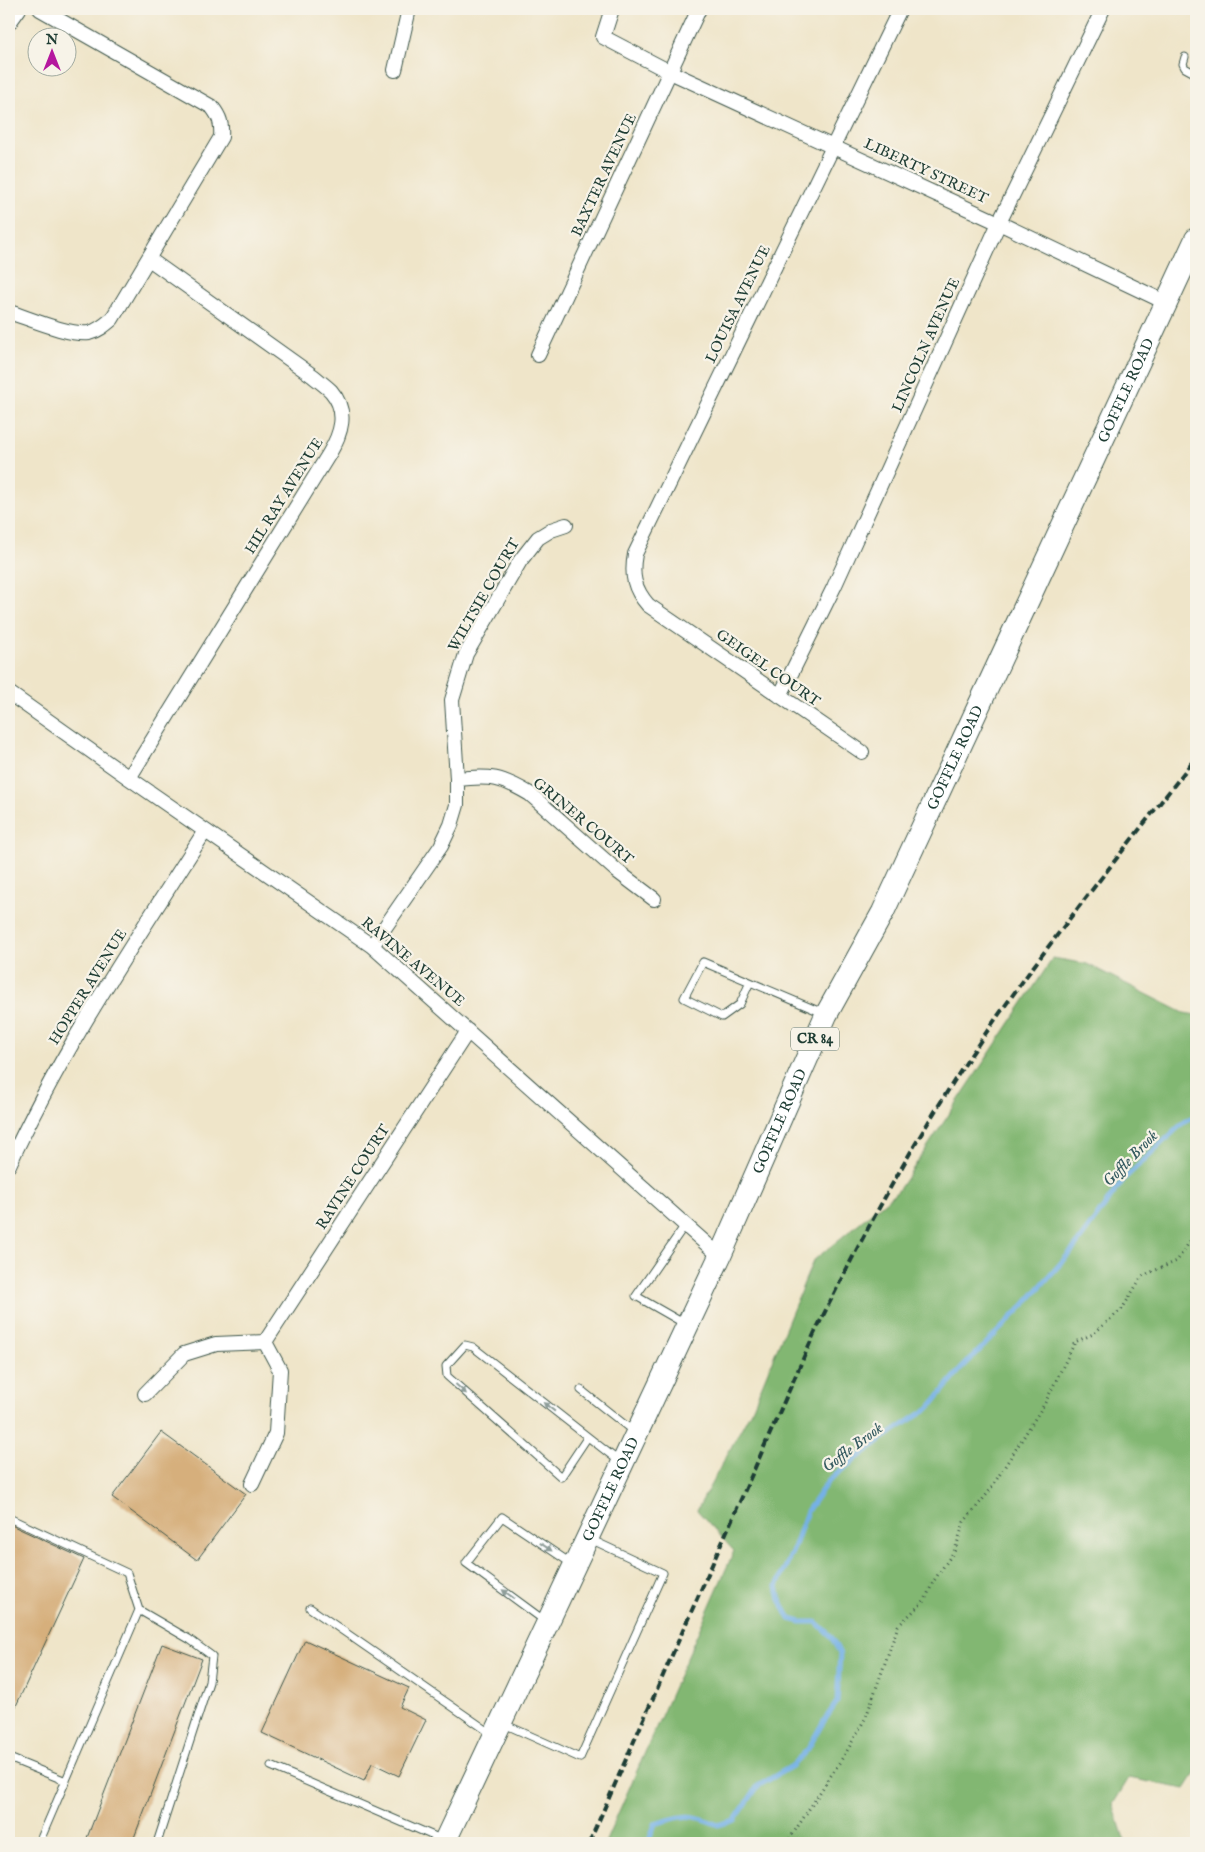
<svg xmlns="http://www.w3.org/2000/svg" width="1205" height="1852" font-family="'IM FELL English',serif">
<rect width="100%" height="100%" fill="#f7f3e8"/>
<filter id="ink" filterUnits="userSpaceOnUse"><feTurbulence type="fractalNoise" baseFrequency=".02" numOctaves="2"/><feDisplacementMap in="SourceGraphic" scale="10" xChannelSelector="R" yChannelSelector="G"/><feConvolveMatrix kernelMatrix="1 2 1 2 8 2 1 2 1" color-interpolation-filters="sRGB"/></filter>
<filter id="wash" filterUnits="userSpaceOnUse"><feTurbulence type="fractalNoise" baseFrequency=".0096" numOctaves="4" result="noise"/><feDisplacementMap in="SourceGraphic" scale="20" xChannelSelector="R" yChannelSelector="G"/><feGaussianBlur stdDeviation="1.12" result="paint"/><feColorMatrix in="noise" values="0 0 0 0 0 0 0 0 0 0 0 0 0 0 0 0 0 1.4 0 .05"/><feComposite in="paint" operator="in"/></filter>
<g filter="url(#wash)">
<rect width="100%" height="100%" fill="#efe5c9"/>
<!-- forest -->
<path fill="#82b772" stroke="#507a53" d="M1053,958L1087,964L1184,1013L1196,1015V1772L1185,1789L1129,1778L1113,1804L1125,1842L1127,1843H605L734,1551L697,1510L753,1407L813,1261L898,1191Z"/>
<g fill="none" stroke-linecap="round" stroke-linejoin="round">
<!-- stream -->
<path stroke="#74b1e6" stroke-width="5" d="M648,1843L655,1824C684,1815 689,1812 718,1825L735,1820L758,1786L792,1766L808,1749L822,1724L837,1702L840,1654L831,1636L816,1622H801L790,1619L780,1600L777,1586L794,1548L807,1511L829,1480L882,1439L929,1408L961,1369L1025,1304L1075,1247L1124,1179L1186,1120L1196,1116"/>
</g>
<g id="blocks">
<!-- building -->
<path fill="#d6af7b" d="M161,1432L246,1494L197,1560L112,1497Z
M9,1524L84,1559L9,1721Z
M305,1640L409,1688L400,1707L426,1720L399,1776L372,1763L364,1781L262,1733Z
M162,1644L202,1659L132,1843H85Z"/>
</g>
</g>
<g filter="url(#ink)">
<use href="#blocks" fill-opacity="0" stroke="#3e564a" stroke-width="1"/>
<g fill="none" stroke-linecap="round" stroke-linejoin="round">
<!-- service casing -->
<g stroke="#3e564a" stroke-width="9">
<path id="service" d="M1185,57L1183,64L1185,68L1196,74
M750,982L740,1004L722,1017L684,998L703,962L823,1013
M685,1324L636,1296L685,1225
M581,1390L634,1432
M587,1438L561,1477L447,1376L446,1366L465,1345L473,1347L620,1462
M9,1518L127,1573L139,1610
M310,1608L492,1734
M545,1621L466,1563L502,1517L572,1564
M504,1724L580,1758L663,1573L590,1539
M9,1758L66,1781
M271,1766L443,1840
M39,1843L139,1610L189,1639L212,1656L209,1682L157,1843"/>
</g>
<!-- minor casing -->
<g stroke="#3e564a" stroke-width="16">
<path id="minor" d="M612,9L603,37L670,72L999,223L1167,303
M9,23L19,9
M395,70L409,9
M9,312C28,318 70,336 89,333C98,331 105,325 112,319L221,137C222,124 220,117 212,107L40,9
M538,355L699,9
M9,693L129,778L372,946L720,1256
M780,696L834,587L999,223L1103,9
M862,752L648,605C634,589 631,575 635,554L900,9
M129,778L329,454C341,434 349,412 331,391C326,386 319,381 313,376L149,259
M457,779C491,775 501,777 530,794L617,871L654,899
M372,946L441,846L451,825L457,805V779L452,700L466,654L520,561L538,538L551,530L566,525
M9,1165C62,1048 136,940 205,831
M265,1342L468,1031
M145,1394L184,1354L216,1344L265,1342
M252,1484L276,1433L280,1370L265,1342"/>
</g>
<!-- primary casing -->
<g stroke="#3e564a" stroke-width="24">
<g id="primary">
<path id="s1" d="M444,1843L720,1256L826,1015L883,912L1196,239"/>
</g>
</g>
<!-- path -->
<path stroke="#3e564a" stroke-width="3" stroke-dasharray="1 4" stroke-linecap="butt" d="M787,1843L847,1751L866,1717L898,1626L925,1600L933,1582L955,1550L964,1522L988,1493L1045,1403L1075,1342L1093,1334L1122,1309L1142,1276L1177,1261L1196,1232"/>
<!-- service -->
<use href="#service" stroke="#fff" stroke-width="7"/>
<!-- minor -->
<use href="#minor" stroke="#fff" stroke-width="14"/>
<!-- primary -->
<use href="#primary" stroke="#fff" stroke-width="22"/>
<!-- rail -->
<path stroke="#1f3d34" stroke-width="4" stroke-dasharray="8 4" stroke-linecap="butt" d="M589,1843L814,1334C862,1236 914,1140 975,1049C1043,948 1122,853 1196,757"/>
</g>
<!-- one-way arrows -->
<defs><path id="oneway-solid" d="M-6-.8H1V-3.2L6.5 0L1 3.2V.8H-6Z" transform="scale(1.25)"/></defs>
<g fill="#8f9e9a">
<use href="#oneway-solid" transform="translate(461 1389) rotate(42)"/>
<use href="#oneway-solid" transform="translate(549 1407) rotate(-142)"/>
<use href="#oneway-solid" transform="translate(546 1547) rotate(34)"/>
<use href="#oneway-solid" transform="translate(508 1594) rotate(-144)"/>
</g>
</g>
<g text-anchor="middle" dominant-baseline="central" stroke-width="4.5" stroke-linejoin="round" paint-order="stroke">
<!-- shield labels -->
<rect fill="#f7f3e8" stroke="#60746a" stroke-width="1" x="791" y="1027.5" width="48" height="23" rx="4"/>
<g font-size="14" font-weight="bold" fill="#1f3d34">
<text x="815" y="1039">CR 84</text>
</g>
<!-- street labels -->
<g font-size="15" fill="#1f3d34" stroke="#f7f3e8">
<text transform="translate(926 171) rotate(25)">LIBERTY STREET</text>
<text transform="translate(604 175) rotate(-65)">BAXTER AVENUE</text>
<text transform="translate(738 304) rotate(-64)">LOUISA AVENUE</text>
<text transform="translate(926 345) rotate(-66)">LINCOLN AVENUE</text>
<text stroke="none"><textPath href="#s1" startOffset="1605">GOFFLE ROAD</textPath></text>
<text transform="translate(284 496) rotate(-58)">HIL RAY AVENUE</text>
<text transform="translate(484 595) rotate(-60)">WILTSIE COURT</text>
<text transform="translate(768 668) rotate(35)">GEIGEL COURT</text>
<text stroke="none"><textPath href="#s1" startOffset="1200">GOFFLE ROAD</textPath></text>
<text transform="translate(583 821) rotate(40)">GRINER COURT</text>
<text transform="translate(413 962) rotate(40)">RAVINE AVENUE</text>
<text transform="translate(88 987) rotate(-58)">HOPPER AVENUE</text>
<text stroke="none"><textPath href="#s1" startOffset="796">GOFFLE ROAD</textPath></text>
<text transform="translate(353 1177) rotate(-57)">RAVINE COURT</text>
<text stroke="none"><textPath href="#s1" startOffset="391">GOFFLE ROAD</textPath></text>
</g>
<!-- water labels -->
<g font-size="16" font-style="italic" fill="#345a60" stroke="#f7f3e8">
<text transform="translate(1131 1159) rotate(-46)">Goffle Brook</text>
<text transform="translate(853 1448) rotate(-37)">Goffle Brook</text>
</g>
</g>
<!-- margin -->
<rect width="1205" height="1852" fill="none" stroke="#f7f3e8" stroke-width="30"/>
<!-- north arrow -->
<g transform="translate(52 52)"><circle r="24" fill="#f7f3e8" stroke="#a1aaa0"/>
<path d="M0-4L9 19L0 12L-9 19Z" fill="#b5179e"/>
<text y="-8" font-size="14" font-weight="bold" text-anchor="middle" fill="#1f3d34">N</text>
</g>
</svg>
